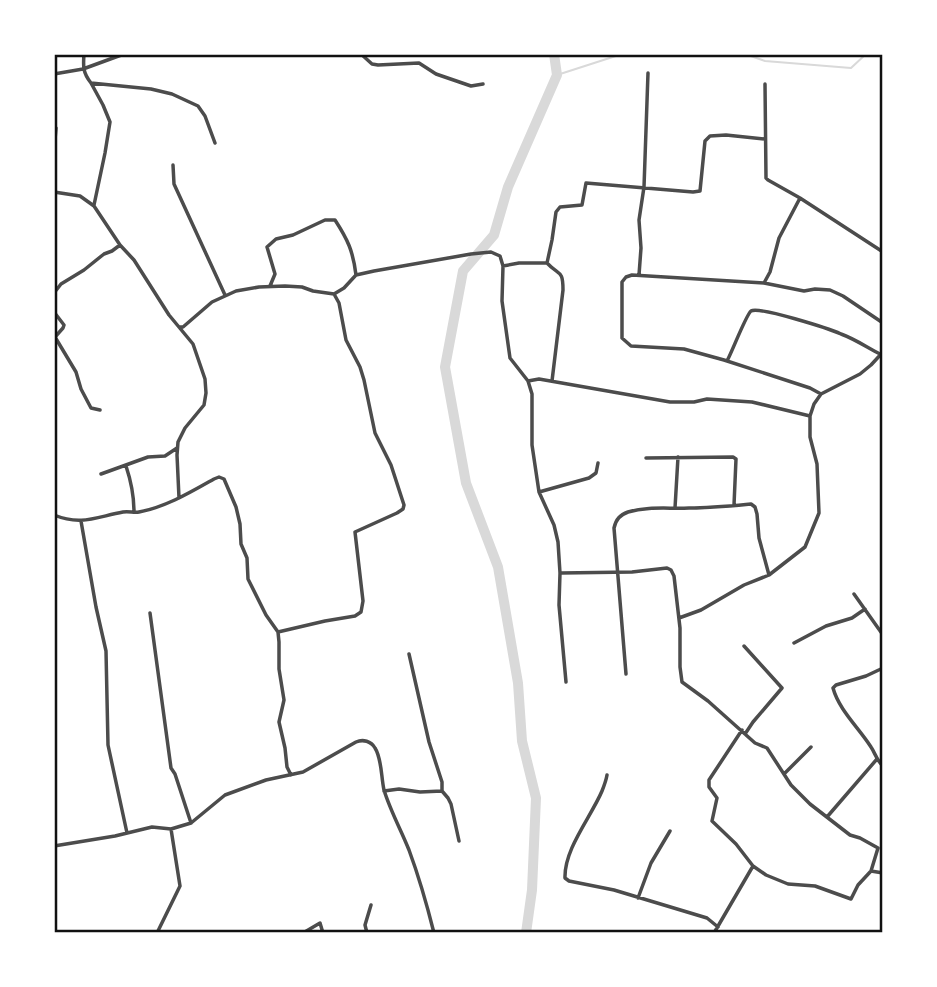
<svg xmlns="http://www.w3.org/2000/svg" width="937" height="987" font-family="'Source Sans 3',sans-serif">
<rect width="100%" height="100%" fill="#fff"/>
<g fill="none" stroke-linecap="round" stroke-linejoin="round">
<!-- stream -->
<path stroke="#d9d9d9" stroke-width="2" d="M745,54L765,61L851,68L866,54
M557,75L622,54"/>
<!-- river -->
<path stroke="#d9d9d9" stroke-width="10" d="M526,933L532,890L536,798L522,741L518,683L498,567L466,483L445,367L463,271L494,235L508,187L557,75L554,54"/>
<!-- minor -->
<path stroke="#4c4c4c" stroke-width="3.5" d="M84,54C83,67 83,73 91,83L151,89L172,94L198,106L205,116L215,143
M361,54L372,64L378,65L419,63L436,74L471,86L483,84
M54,74L83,69L124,54
M91,83L103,105L110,122L105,153L94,205
M765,84L766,178L768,180L800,198L883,252
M54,127L56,128L54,151
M173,165L174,184L225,295
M54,192L80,196L94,206L120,245L134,260L169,315L193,344L205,379L206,393L204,405L185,428L178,442L177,455L179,498
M800,198L779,238L770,272L764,283L632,275L626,277L622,282V338L631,346L684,349L724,360L810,388L821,394L860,374L871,365L883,352
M547,263C559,276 563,269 563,290L552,381
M503,266L519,263H547L552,240L556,212L560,207L582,205L586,183L693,192L700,191L705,141L710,136L726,135L765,139
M639,275L641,248L639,220L644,187L648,73
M764,283L804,291L815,289L830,290L843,296L883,323
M270,286L275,274L267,247L276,239L293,235L325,220H335C348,240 353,251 356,275
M54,293L61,284L84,270L104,254L112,251L120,245
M54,312L64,325L63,328L55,337L76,372L81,389L91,408L100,410
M179,327H183L212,302L236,291L259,287L285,286L302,287L313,291L334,294L344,288L356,275L374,271L471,254L491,252L500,256L503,266L502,301L510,358L528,381L532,394V445L539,492L554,525L558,542L560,573L559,605L566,682
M727,361C732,352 746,315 751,311C759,306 830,329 841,334C855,339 868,348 880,354
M528,381L539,379L670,402H694L707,399L752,402L810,416
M646,458L733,457L736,459L734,505
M126,466C131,481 134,497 134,512
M101,474L148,457L165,456L177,448
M539,492L589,478L596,473L598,463
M675,508L678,457
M54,515C81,526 96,517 123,512C129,511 134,513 139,512C166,507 191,492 214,479L219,477L224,479L236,507L240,524L241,544L247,558L248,579L266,615L278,632L279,642V669L284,700L279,722L285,748L287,767L291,775
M81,521L96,607L106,651L108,745L127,833
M561,573L632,572L667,568L671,570L674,576L680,628V667L682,682L708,701L755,743L767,748L791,785L810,804L850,835L860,838L878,848L871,871
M854,594L883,635
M150,613L171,768L175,774L191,823
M679,618L701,610L744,585L769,575L805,547L819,513L817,464L810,437V416L814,404L821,394
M278,632L325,621L355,616L361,612L363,601L355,532L397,513L403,509L404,505L391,465L375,433L364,380L360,367L346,340L339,303L334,294
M794,643L826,626L852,618L865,609
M744,646L782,688L753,722L745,734
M409,654L429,742L442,782V791L448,798L451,804L459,841
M883,668L866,676L836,685L833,688C839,710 859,728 871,747C875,753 877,761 883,766
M626,674L614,528C616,519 620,515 628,512C648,506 669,509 689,508C710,508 730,506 751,504L755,507L757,514L759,538L769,575
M785,773L811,747
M607,775C606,781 604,786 602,791C591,817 564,849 565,878L569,881L614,890L707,918L718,927
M384,791L399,789L420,792L442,791
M827,817L877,759
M54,846L115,836L152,827L171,829L191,823L225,795L266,780L303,772L356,742C363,739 371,741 375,748C382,759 381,777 384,790C390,810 401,830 409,850C419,877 427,905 434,933
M753,866L766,875L788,884L815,886L851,899L858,885L871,871L883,873
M638,898L651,863L670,831
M157,933L180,886L171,829
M303,933L320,923L323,933
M367,933L365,925L371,905
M714,933L753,866L736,844L712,821L717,798L709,787V780L742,730"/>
</g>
<!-- border -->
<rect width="937" height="987" fill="none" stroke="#ffffff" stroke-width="112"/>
<rect x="56" y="56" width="825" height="875" fill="none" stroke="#111" stroke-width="2.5"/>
</svg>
